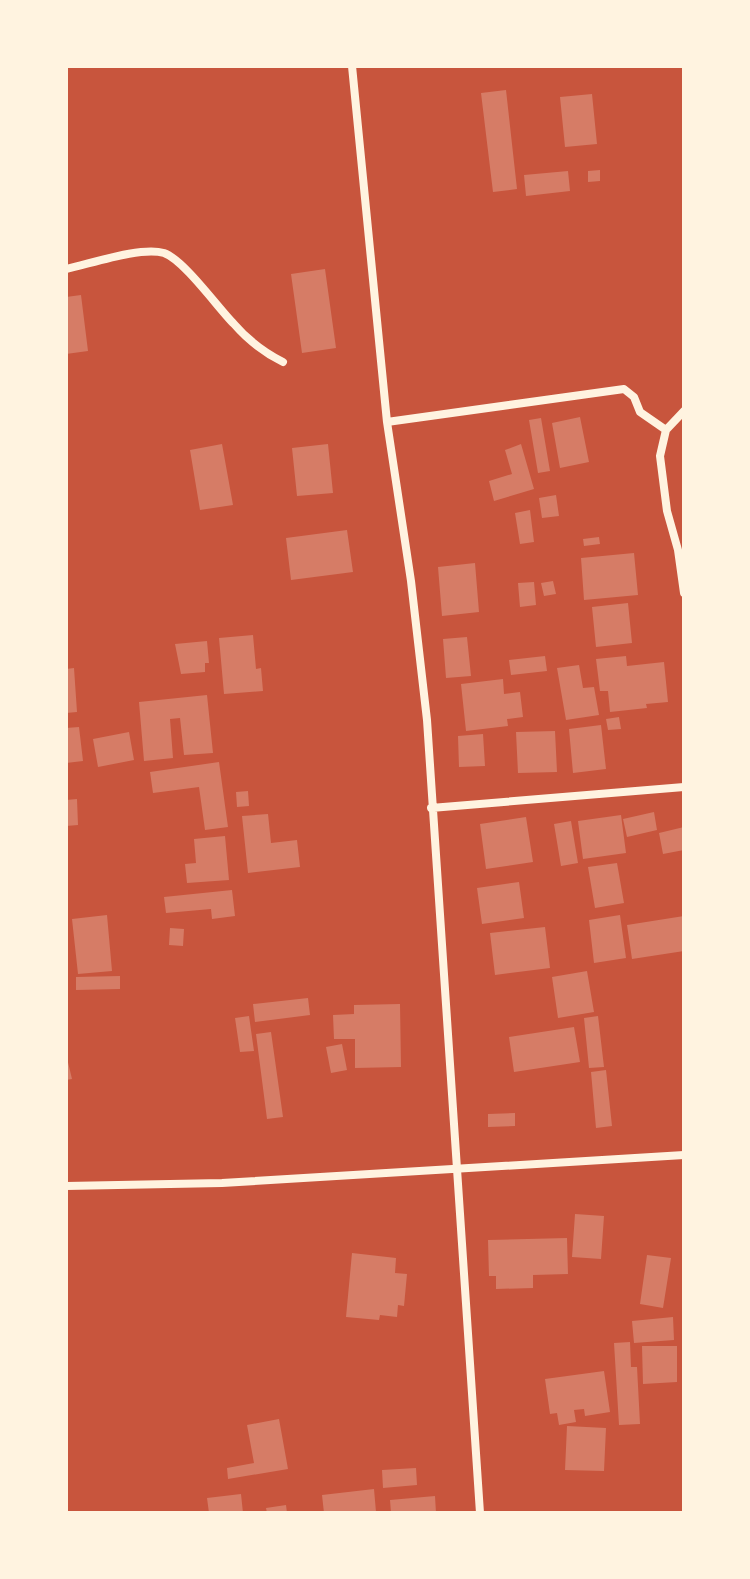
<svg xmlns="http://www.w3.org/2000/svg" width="750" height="1579" font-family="Montserrat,sans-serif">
<rect width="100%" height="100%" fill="#c8553d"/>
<!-- building -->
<path fill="#d67c66" d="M506,90L517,189L493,192L481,93Z
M592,94L597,144L565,147L560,97Z
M600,170V181L588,182V171Z
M568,171L570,191L526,196L524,175Z
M325,269L336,348L302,353L291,274Z
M81,295L88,351L66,354V297Z
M580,417L589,462L560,468L552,423Z
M541,418L550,471L538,473L529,420Z
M222,444L233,505L200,510L190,450Z
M328,444L333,493L297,496L292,448Z
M521,444L534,489L494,501L489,481L512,474L505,450Z
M556,495L559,516L542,518L539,498Z
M530,510L534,542L520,544L515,513Z
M347,530L353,572L291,580L286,538Z
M599,537L600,544L584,546L583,539Z
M634,553L638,595L584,600L581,558Z
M475,563L479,612L442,616L438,567Z
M553,581L556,594L544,596L541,583Z
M534,582L536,605L520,607L518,583Z
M628,603L632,643L596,647L592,607Z
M253,635L256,669L261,668L263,691L224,694L219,638Z
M467,637L471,676L446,678L443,639Z
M207,641L209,663H205V672L181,674L175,644Z
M545,656L547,671L511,675L509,660Z
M626,656L627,666L664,662L668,702L646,704L647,708L610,712L608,691H600L596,659Z
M579,665L583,688L594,687L599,715L566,720L557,668Z
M74,668L77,712L66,713V669Z
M503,679L504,694L520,692L523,717L507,719L508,726L466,731L461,684Z
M207,695L213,753L184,755L180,718L170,719L173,758L144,761L139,702Z
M619,717L621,729L608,730L606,719Z
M601,725L606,769L573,773L569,729Z
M79,727L83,761L66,763V728Z
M555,731L557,772L518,773L516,732Z
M129,732L134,760L98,767L93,739Z
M483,734L485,766L459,767L458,736Z
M219,762L228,827L205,830L199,787L153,793L150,772Z
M248,791L249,806L237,807L236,792Z
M77,799L78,825L66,826V800Z
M654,812L657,830L627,837L623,819Z
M268,814L271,843L297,840L300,867L248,873L242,816Z
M621,815L626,853L583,859L578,821Z
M526,817L533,862L486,869L480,824Z
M571,821L578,863L561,866L554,824Z
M684,827V850L663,854L659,833Z
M225,836L229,880L187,883L185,864L196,863L194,839Z
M617,863L624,903L595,908L588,867Z
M519,882L524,918L482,924L477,888Z
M232,890L235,916L212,919L211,909L166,913L164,897Z
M107,915L112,971L78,974L72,919Z
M620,915L626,958L594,963L589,920Z
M684,916V951L632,959L627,925Z
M545,927L550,968L495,975L490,933Z
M170,928L184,929L183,946L169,945Z
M587,971L594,1012L558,1018L552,977Z
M120,976V989L76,990V977Z
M308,998L310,1015L255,1022L253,1004Z
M400,1004L401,1067L355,1068V1039H334L333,1015L354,1014V1005Z
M249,1016L254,1051L240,1052L235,1018Z
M598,1016L604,1067L589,1068L584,1018Z
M574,1027L580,1062L514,1072L509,1037Z
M271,1032L283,1117L267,1119L256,1034Z
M342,1044L347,1070L331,1073L326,1047Z
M66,1054L72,1079L66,1080Z
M606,1070L612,1126L596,1128L591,1072Z
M515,1113V1126L488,1127V1114Z
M575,1214L604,1216L601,1259L572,1257Z
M567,1238L568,1274L533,1275V1288L496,1289V1276H489L488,1240Z
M352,1253L396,1258L395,1273L407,1274L404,1306L398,1305L397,1317L380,1315L379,1320L346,1317Z
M647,1255L671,1258L663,1308L640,1304Z
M673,1317L674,1340L634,1343L632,1321Z
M630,1342L631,1367H637L640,1424L619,1425L614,1343Z
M642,1346H677V1382L643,1384Z
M604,1371L610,1412L585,1416L584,1409L574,1410L576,1422L559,1425L557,1413L550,1414L545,1379Z
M279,1419L288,1469L228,1479L227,1468L254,1463L247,1425Z
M567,1426L606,1428L604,1471L565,1470Z
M416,1468L417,1485L383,1488L382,1470Z
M374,1489L376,1512L324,1513L322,1495Z
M241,1494L243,1513H209L207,1498Z
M435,1496L436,1513H391L390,1500Z
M286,1505L287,1513H267L266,1508Z"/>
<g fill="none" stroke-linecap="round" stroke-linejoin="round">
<!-- minor -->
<path stroke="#fff3e0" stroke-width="8" d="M352,66L387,422L411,581L427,720L480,1513
M66,269C90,264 141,246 164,253C184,260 218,308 234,324C247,339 265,353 283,362
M684,411L666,430L660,456L667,511L678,550L684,593
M387,422L624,389L634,397L640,412L666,430
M431,808L684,787
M66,1186L222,1183L684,1155"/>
</g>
<!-- border -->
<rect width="750" height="1579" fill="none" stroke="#fff3e0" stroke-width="136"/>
</svg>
